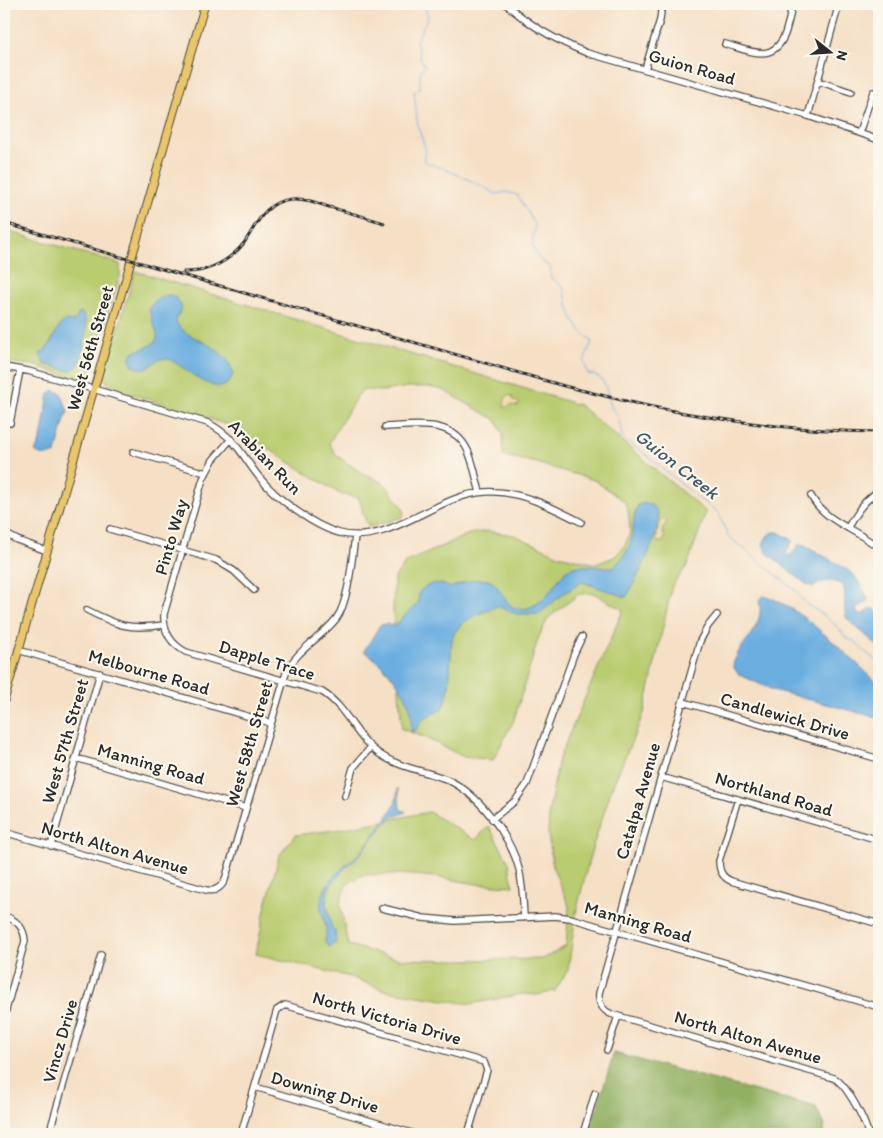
<svg xmlns="http://www.w3.org/2000/svg" width="883" height="1138" font-family="Itim,sans-serif">
<rect width="100%" height="100%" fill="#fbf7ec"/>
<filter id="ink" filterUnits="userSpaceOnUse"><feTurbulence type="fractalNoise" baseFrequency=".02" numOctaves="2"/><feDisplacementMap in="SourceGraphic" scale="10" xChannelSelector="R" yChannelSelector="G"/><feConvolveMatrix kernelMatrix="1 2 1 2 8 2 1 2 1" color-interpolation-filters="sRGB"/></filter>
<filter id="wash" filterUnits="userSpaceOnUse"><feTurbulence type="fractalNoise" baseFrequency=".0096" numOctaves="4" result="noise"/><feDisplacementMap in="SourceGraphic" scale="20" xChannelSelector="R" yChannelSelector="G"/><feGaussianBlur stdDeviation="1.12" result="paint"/><feColorMatrix in="noise" values="0 0 0 0 0 0 0 0 0 0 0 0 0 0 0 0 0 1.4 0 .05"/><feComposite in="paint" operator="in"/></filter>
<g filter="url(#wash)">
<rect width="100%" height="100%" fill="#f5e0c6"/>
<!-- green -->
<path fill="#b9cc70" stroke="#727c4e" d="M4,230L120,264V276L88,378L78,379L33,365L4,362Z
M135,271L579,405L706,512L687,566L672,586L644,713L613,785L591,852L576,913L568,970L555,991L537,995L523,994L470,1004L387,991L350,977L256,954L265,909L279,856L295,835L335,830L429,812L475,840L489,826L509,863L513,886L477,884L436,877L401,874L363,875L346,885L340,904L348,945L399,959L455,960L543,959L566,946L569,906L553,868L548,834L549,810L559,758L623,610L593,593L579,594L548,618L538,639L514,720L493,760L464,757L426,738L402,729L393,614L394,579L405,563L469,534L487,531L514,535L559,555L596,564L614,557L625,546L630,532L629,515L625,502L594,480L533,462L503,456V434L496,420L443,390L429,387H408L383,391L364,390L357,396L329,443L337,456L356,469L385,484L404,509L403,517L369,527L364,517L359,498L340,494L234,427L110,387L104,377Z"/>
<!-- forest -->
<path fill="#92b062" stroke="#5e6e46" d="M614,1053L816,1107L825,1126L823,1134H589Z"/>
<!-- sand -->
<path fill="#eeda9e" stroke="#8c8264" d="M509,395L512,396L514,401L519,402V406L510,405L507,407H504L505,398Z
M662,519L666,520L667,522L662,530L665,538L662,542H657C656,536 658,524 662,519Z"/>
<!-- water -->
<path fill="#6baee0" stroke="#4b6c86" d="M170,295L175,297L182,307L176,319C178,340 228,341 233,374C223,408 184,364 168,359C153,355 153,375 133,366L130,359L133,352C170,341 155,336 149,308C155,300 161,296 170,295Z
M81,312C92,324 82,351 79,365L70,371L44,364L40,354C54,345 54,329 65,320L70,322L76,320L78,314Z
M53,390L61,393L68,411L65,419L56,453C49,456 42,457 35,452L41,438L49,394Z
M647,503C652,506 657,508 658,515C662,533 637,576 629,593L626,597L582,582L563,594L539,614H516L497,606L474,616L463,623L455,632L452,640L449,688L446,701L442,709L423,719L416,730L411,732C411,725 412,716 410,709C405,687 382,663 364,651L380,625L387,624L394,626L418,603L419,592C429,583 438,580 450,588C461,584 474,577 487,580C502,583 503,608 520,609C538,609 549,593 558,580C561,578 563,573 565,571C580,561 598,569 614,567C620,560 627,553 630,544C634,531 632,518 638,505Z
M774,532H778L793,540L786,553L789,556L795,551L799,544H803L843,567L855,576L868,598L865,603L856,609L857,613L861,615L870,609H875L879,616V647L847,619C842,608 847,596 843,585C831,579 824,580 813,587L806,584L767,553L763,544L767,536Z
M763,596C794,600 854,662 879,684V718L773,690L738,674L733,666C737,644 767,626 759,601Z
M398,788L400,809L406,812L390,818L356,859L344,869L328,889L326,903L332,929L335,931L336,943L329,947L325,942C325,938 327,935 326,931C326,921 319,911 321,900C325,882 340,869 353,859C361,853 393,812 395,803C397,798 397,793 398,788Z"/>
<g fill="none" stroke-linecap="round" stroke-linejoin="round">
<!-- stream -->
<path stroke="#6baee0" stroke-width="1" d="M424,4L428,17L416,41L420,57L425,66L420,73V88L414,92L418,127L426,150L423,159C429,165 437,166 445,169C462,177 480,184 496,194L506,192L517,195L535,225L532,246L539,259L551,268L550,277L563,287C571,313 569,322 592,341L584,362L588,374C608,376 605,391 611,406C612,410 616,412 618,416C620,422 621,432 623,439L643,452L698,498L718,512L728,536L796,591L806,604L818,611L839,628L846,638L855,641L862,649L879,663"/>
</g>
</g>
<g filter="url(#ink)">
<g fill="none" stroke-linecap="round" stroke-linejoin="round">
<!-- minor casing -->
<g stroke="#494642" stroke-width="8">
<path id="minor" d="M506,4C530,26 557,41 587,53L808,116L879,140
M725,44C750,51 775,65 786,31C788,22 792,13 791,4
M645,69L660,20L662,4
M818,81L851,92
M808,116L839,4
M859,133L873,92
M4,367L28,371L100,391L208,423C236,438 241,454 259,477C276,498 313,526 339,533C389,547 435,495 485,492C519,490 552,507 581,522
M10,423L20,370
M385,427C415,426 453,418 468,451C474,464 476,479 480,492
M231,439L213,460L203,479L164,614C163,631 171,644 186,652L322,692C347,707 355,737 378,753C399,768 423,770 446,779C478,793 510,835 519,869C523,885 523,902 524,918
M133,452L206,473
M811,496C825,522 858,530 879,548
M848,527C856,513 864,500 879,491
M110,529L216,560L234,571L254,590
M4,533L17,540L47,551
M87,610C118,626 129,630 164,625
M717,615L708,626L700,641L599,993C598,1002 602,1010 611,1014L834,1078C847,1085 865,1120 868,1134
M18,650L271,723
M683,702L879,759
M76,758L246,808
M661,777L879,840
M345,796L353,768L371,747
M738,799L719,861C719,871 722,877 731,881L879,924
M492,819L515,801L527,784L574,654L582,637
M4,832L206,890C215,892 221,888 225,880L286,673C295,651 321,638 336,619C349,602 352,558 355,536
M51,846L100,673
M382,908L423,918L455,921L555,916L570,918L879,1007
M4,916C17,920 24,927 25,941L4,1017
M607,1050L618,1016
M255,1087L415,1134
M49,1134L101,955
M241,1134L277,1010L285,1005L484,1062L487,1070L468,1134
M583,1134L595,1093"/>
</g>
<!-- major casing -->
<g stroke="#494642" stroke-width="9">
<path id="major" d="M4,701L205,4"/>
</g>
<!-- minor -->
<use href="#minor" stroke="#fff" stroke-width="5.5"/>
<!-- major -->
<use href="#major" stroke="#e9c769" stroke-width="7"/>
<!-- rail casing -->
<g stroke="#2b2b2b" stroke-width="3">
<path id="rail" d="M4,223L564,386C594,393 623,401 653,407C727,422 804,431 879,432
M184,272C207,273 230,261 244,243C257,224 265,201 292,199C305,198 317,203 329,207C347,212 366,217 384,223"/>
</g>
<!-- rail -->
<use href="#rail" stroke="#fbf7ec" stroke-width="1" stroke-dasharray="4" stroke-linecap="butt"/>
</g>
</g>
<g text-anchor="middle" dominant-baseline="central" stroke-width="4.5" stroke-linejoin="round" paint-order="stroke">
<!-- street labels -->
<g font-size="18" fill="#2b2b2b" stroke="#fbf7ec">
<text transform="translate(692 67) rotate(16)">Guion Road</text>
<text transform="translate(90 348) rotate(-74)">West 56th Street</text>
<text transform="translate(265 457) rotate(46)">Arabian Run</text>
<text transform="translate(171 537) rotate(-74)">Pinto Way</text>
<text transform="translate(267 660) rotate(17)">Dapple Trace</text>
<text transform="translate(149 672) rotate(16)">Melbourne Road</text>
<text transform="translate(785 716) rotate(16)">Candlewick Drive</text>
<text transform="translate(65 741) rotate(-74)">West 57th Street</text>
<text transform="translate(249 744) rotate(-74)">West 58th Street</text>
<text transform="translate(151 764) rotate(16)">Manning Road</text>
<text transform="translate(774 794) rotate(16)">Northland Road</text>
<text transform="translate(638 801) rotate(-74)">Catalpa Avenue</text>
<text transform="translate(115 848) rotate(16)">North Alton Avenue</text>
<text transform="translate(638 922) rotate(16)">Manning Road</text>
<text transform="translate(387 1018) rotate(16)">North Victoria Drive</text>
<text transform="translate(748 1037) rotate(16)">North Alton Avenue</text>
<text transform="translate(60 1041) rotate(-74)">Vincz Drive</text>
<text transform="translate(325 1092) rotate(16)">Downing Drive</text>
</g>
<!-- water labels -->
<g font-size="19" font-style="italic" fill="#41596a" stroke="#fbf7ec">
<text transform="translate(677 464) rotate(38)">Guion Creek</text>
</g>
</g>
<!-- margin -->
<rect width="883" height="1138" fill="none" stroke="#fbf7ec" stroke-width="20"/>
<!-- north arrow -->
<g transform="translate(830 52) rotate(107)" stroke="#fbf7ec" stroke-width="4" paint-order="stroke">
<path d="M0-4L9 19L0 12L-9 19Z" fill="#2b2b2b"/>
<text y="-8" font-size="14" font-weight="bold" text-anchor="middle" fill="#2b2b2b">N</text>
</g>
</svg>
